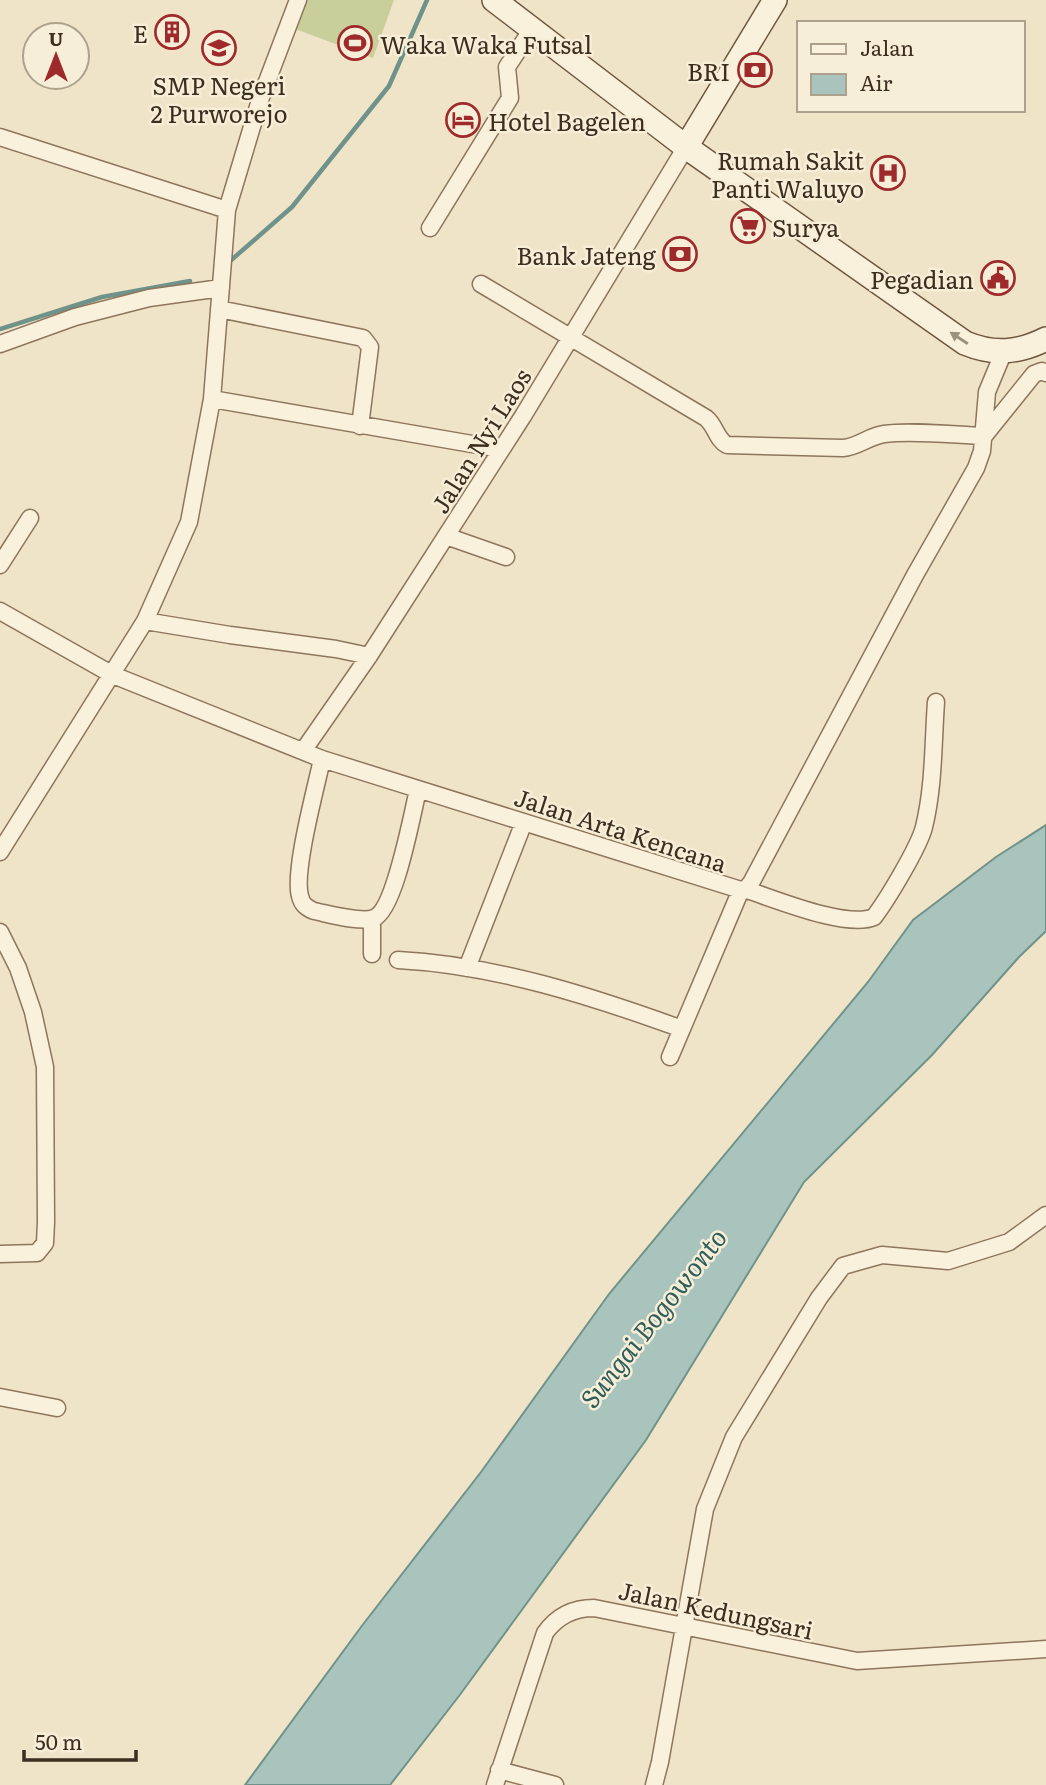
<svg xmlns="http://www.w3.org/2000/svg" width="1046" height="1785" font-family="Literata,serif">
<rect width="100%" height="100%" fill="#f0e4c8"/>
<!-- green -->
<path fill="#c9cf9b" d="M303,0H394L373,58L290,27Z"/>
<!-- water -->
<path fill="#a9c4bc" stroke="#6f938a" stroke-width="2" d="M1046,825V931L1019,957L932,1055L804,1182L646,1440L459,1696L390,1785H245L361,1627L481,1472L609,1294L868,982L913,920L996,857Z"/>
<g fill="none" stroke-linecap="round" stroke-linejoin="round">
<!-- stream -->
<path stroke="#6f938a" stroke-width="4.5" d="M229,262L292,207L389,86L427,0
M0,329L102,297L190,281"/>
<!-- street casing -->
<g stroke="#8d765c" stroke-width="19">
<path id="street" d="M0,137L227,210
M430,228L510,98L507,67L532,29
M481,284L706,418C716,426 716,439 727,445L843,448C858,447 869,436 884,434C911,430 955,435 984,436
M219,309L363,338L370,347L360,426
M0,344L75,317L149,298L221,288
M212,399L501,449
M984,436L1034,374L1042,371L1046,373
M446,536L506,557
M0,565L30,518
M0,611L113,675L322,759L744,891L751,883L915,575L976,468L982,451L987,392L1004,351
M145,621L230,635L336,649L369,656
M303,751L369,656L523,416L686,147
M322,759C316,788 293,871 300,896C302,905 307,908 314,911C329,914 361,923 374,918C395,910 412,814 418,790
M0,852L145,621L189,522L212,399L227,210L260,100L298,0
M747,890C775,899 847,929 874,917C887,900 919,847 924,827C934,786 933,744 936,702
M372,919V954
M0,932L18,968L33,1012L45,1067L46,1222L45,1243L37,1253L0,1254
M398,960C495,965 591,996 682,1029
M467,968L524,822
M670,1057L740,892
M0,1397L57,1408
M499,1770L555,1785
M495,1785L545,1633C557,1616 573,1608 594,1608L857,1661L1046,1649
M654,1785L660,1762L705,1509L734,1437L819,1298L843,1266L882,1255L948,1261L1009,1242L1046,1215"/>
</g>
<!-- secondary casing -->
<g stroke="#6f573f" stroke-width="26">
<path id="secondary" d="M494,0L686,147L965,343C994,355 1018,353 1046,339
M686,147L775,0"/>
</g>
<!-- street -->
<use href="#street" stroke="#faf1dc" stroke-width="16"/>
<!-- secondary -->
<use href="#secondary" stroke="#faf1dc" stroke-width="23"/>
</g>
<!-- one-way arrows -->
<defs><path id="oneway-solid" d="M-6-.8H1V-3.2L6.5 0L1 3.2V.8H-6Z" transform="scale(1.75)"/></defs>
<use fill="#9c907e" href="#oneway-solid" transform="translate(959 338) rotate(-147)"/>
<!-- icons -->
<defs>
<g id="building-ring" transform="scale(1.75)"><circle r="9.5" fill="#f7eed8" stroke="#9e2a2b" stroke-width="1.5"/><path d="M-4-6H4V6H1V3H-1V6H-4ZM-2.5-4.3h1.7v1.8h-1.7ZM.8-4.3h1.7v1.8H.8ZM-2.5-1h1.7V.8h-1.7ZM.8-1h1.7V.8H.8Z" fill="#9e2a2b"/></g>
<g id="stadium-ring" transform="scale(1.75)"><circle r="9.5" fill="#f7eed8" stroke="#9e2a2b" stroke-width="1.5"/><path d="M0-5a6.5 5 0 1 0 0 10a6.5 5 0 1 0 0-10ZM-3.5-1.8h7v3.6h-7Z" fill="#9e2a2b"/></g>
<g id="school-ring" transform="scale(1.75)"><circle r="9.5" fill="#f7eed8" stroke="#9e2a2b" stroke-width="1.5"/><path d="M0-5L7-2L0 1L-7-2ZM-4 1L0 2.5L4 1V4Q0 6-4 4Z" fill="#9e2a2b"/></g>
<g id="bank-ring" transform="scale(1.75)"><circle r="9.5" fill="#f7eed8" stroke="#9e2a2b" stroke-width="1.5"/><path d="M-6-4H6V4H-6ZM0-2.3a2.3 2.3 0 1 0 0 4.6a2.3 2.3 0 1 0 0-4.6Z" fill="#9e2a2b"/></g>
<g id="hotel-ring" transform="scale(1.75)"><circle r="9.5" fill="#f7eed8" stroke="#9e2a2b" stroke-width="1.5"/><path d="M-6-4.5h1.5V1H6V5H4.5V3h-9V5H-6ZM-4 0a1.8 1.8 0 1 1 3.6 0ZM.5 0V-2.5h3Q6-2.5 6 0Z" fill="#9e2a2b"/></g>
<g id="hospital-ring" transform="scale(1.75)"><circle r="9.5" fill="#f7eed8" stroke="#9e2a2b" stroke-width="1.5"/><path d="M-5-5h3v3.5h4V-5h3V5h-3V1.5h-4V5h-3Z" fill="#9e2a2b"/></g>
<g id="supermarket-ring" transform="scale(1.75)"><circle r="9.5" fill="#f7eed8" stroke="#9e2a2b" stroke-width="1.5"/><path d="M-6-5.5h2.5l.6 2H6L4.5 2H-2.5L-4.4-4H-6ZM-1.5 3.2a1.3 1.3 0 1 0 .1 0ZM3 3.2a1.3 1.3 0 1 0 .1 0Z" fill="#9e2a2b"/></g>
<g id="civic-ring" transform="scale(1.75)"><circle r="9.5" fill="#f7eed8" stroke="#9e2a2b" stroke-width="1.5"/><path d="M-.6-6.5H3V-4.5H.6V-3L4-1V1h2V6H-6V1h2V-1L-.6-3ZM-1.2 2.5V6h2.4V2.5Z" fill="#9e2a2b"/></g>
</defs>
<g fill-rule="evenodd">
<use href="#building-ring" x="172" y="32"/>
<use href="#stadium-ring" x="355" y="43"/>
<use href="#school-ring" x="219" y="48"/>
<use href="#bank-ring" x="755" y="70"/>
<use href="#hotel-ring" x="463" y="120"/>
<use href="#hospital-ring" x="888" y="173"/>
<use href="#supermarket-ring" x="748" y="226"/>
<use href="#bank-ring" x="680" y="254"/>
<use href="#civic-ring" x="998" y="278"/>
</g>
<g text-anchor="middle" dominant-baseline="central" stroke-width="5" stroke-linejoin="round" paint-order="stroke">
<!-- poi labels -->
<g font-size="24" fill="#3d2e20" stroke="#f7eed8" text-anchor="end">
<text x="148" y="32">E</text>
<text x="380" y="43" text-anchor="start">Waka Waka Futsal</text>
<text x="730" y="70">BRI</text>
<text x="219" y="84" text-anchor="middle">SMP Negeri<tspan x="219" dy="28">2 Purworejo</tspan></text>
<text x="488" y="120" text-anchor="start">Hotel Bagelen</text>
<text x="864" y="159">Rumah Sakit<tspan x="864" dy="28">Panti Waluyo</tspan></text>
<text x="772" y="226" text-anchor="start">Surya</text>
<text x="656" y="254">Bank Jateng</text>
<text x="974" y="278">Pegadian</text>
</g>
<!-- street labels -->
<g font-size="24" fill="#3d2e20" stroke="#f7eed8">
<text transform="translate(480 440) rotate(-58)">Jalan Nyi Laos</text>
<text transform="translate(621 829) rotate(18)">Jalan Arta Kencana</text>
<text transform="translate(716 1609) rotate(12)">Jalan Kedungsari</text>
</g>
<!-- water labels -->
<g font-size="26" font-style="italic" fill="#2f5d5a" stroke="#f7eed8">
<text transform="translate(652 1317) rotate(-52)">Sungai Bogowonto</text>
</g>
</g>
<!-- legend -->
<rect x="797" y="21" width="228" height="91" fill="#f7eed8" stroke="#ada18e" stroke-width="2"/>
<rect x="811" y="44" width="35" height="10" fill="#faf1dc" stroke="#ada18e" stroke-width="2"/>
<text x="860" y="56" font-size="21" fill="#3d2e20">Jalan</text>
<rect x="811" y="74" width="35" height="21" fill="#a9c4bc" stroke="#ada18e" stroke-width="2"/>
<text x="860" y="91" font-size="21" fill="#3d2e20">Air</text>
<!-- north arrow -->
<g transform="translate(56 56)"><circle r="33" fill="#f7eed8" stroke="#ada18e" stroke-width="2"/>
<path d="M0-5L12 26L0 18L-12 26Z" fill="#9e2a2b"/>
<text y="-10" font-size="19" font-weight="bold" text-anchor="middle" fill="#3d2e20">U</text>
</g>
<!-- scale -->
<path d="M24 1750v10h112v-10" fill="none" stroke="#3d2e20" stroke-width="3.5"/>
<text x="35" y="1750" font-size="21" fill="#3d2e20" stroke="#f7eed8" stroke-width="5" paint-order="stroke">50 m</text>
</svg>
